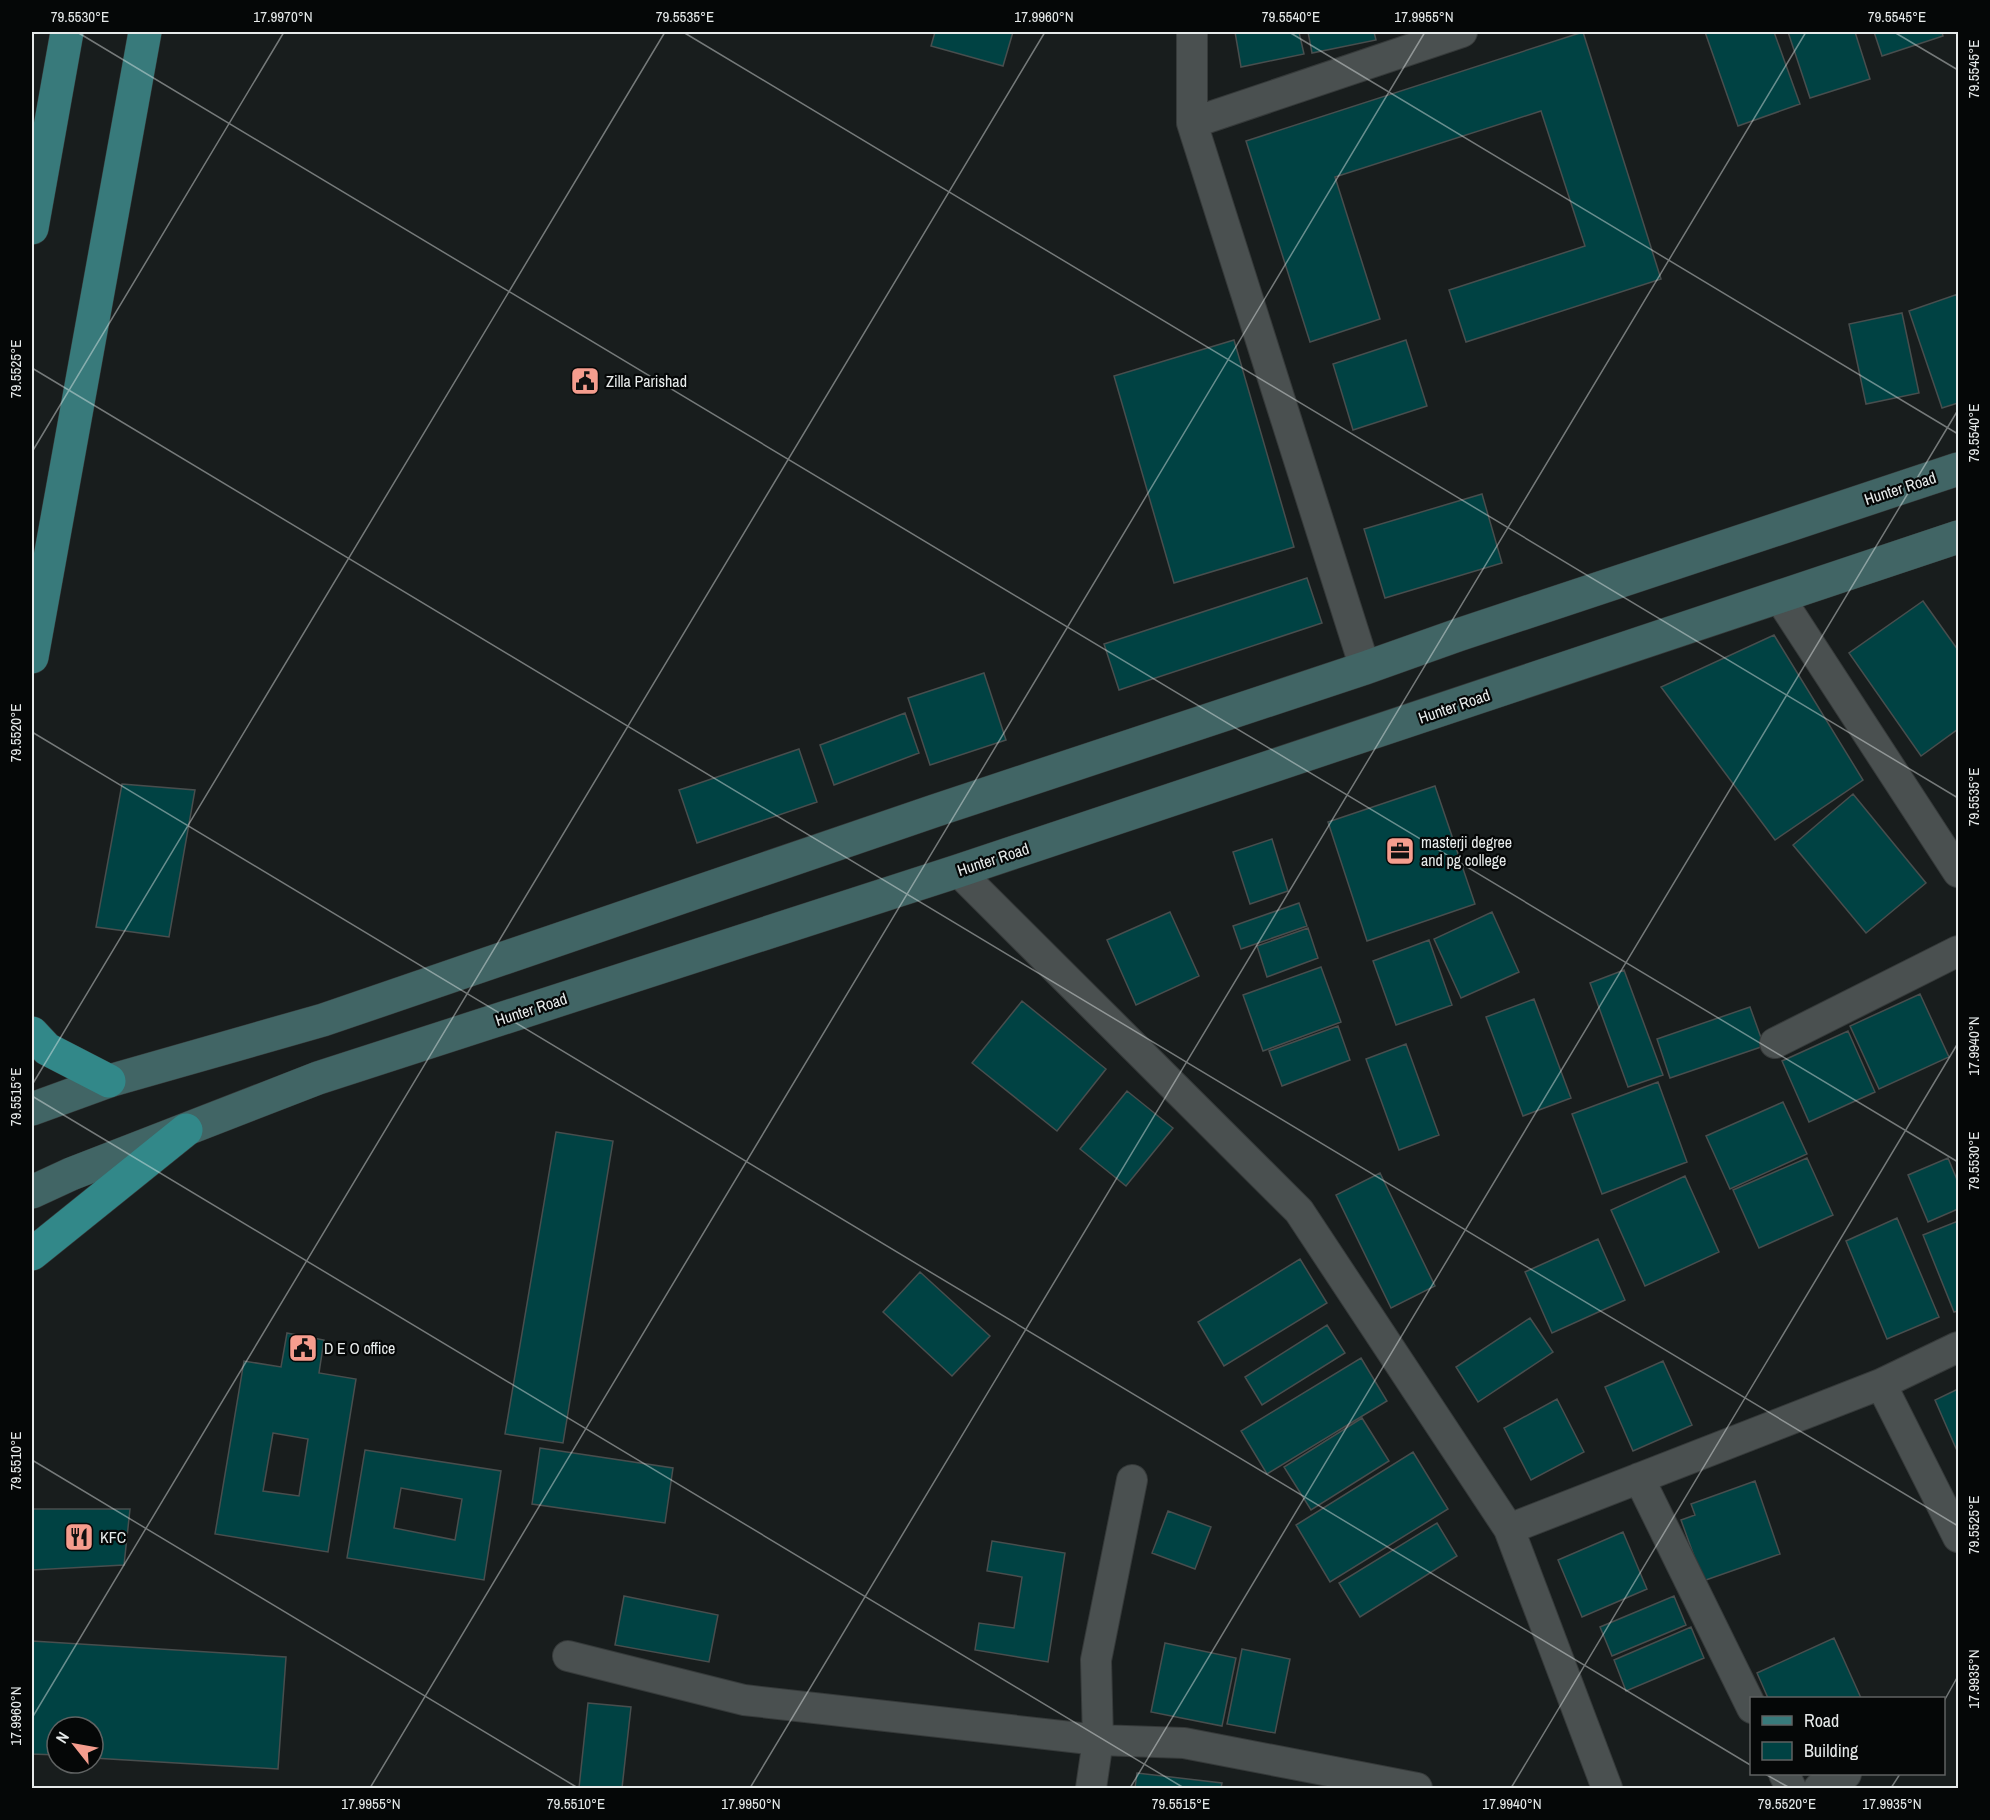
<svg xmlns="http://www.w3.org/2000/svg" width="1990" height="1820" font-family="'Archivo Narrow',sans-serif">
<rect width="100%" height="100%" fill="#181d1d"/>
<!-- building -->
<path fill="#004243" stroke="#484e4e" stroke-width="1.5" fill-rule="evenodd" d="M935,32H1013L1003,66L931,46Z
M1235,32H1299L1304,54L1241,67Z
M1308,32H1374L1376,40L1312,53Z
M1583,32L1661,279L1466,342L1449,290L1585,246L1541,111L1335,177L1380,319L1310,342L1246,141Z
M1705,32H1774L1800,104L1738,126Z
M1788,32H1855L1870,79L1810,98Z
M1874,32H1942L1943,36L1882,56Z
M1958,294V403L1942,408L1909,311Z
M1902,313L1919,393L1866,404L1849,324Z
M1234,340L1294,547L1174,583L1114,376Z
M1406,340L1427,406L1353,430L1333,364Z
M1482,494L1502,563L1385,598L1364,529Z
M1307,578L1322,623L1119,690L1104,644Z
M1923,601L1958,650V729L1921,756L1849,653Z
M1774,635L1863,780L1775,840L1661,687Z
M984,673L1006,740L930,765L908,698Z
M905,713L919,753L834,785L820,745Z
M799,749L817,802L697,843L679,790Z
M122,784L195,790L169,937L96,927Z
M1435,786L1475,904L1367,941L1328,822Z
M1853,794L1926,883L1866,933L1793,845Z
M1272,839L1288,891L1250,904L1233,852Z
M1299,903L1307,926L1241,949L1233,926Z
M1170,912L1199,976L1136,1005L1107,940Z
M1492,912L1519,972L1461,998L1434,939Z
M1308,928L1318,958L1267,977L1257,946Z
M1429,940L1452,1005L1396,1025L1373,961Z
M1321,967L1341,1022L1263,1051L1243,995Z
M1624,970L1663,1075L1628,1087L1590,983Z
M1920,994L1949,1057L1879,1089L1850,1026Z
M1534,999L1571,1098L1523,1116L1486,1017Z
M1022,1001L1106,1069L1057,1131L972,1063Z
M1750,1007L1764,1046L1670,1078L1657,1039Z
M1338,1026L1350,1060L1282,1086L1269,1051Z
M1848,1031L1875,1092L1809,1122L1782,1061Z
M1406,1044L1439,1135L1399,1150L1366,1059Z
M1658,1082L1687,1162L1602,1194L1572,1114Z
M1127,1091L1173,1128L1126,1186L1080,1149Z
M1783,1102L1807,1154L1730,1189L1706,1136Z
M556,1132L613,1141L563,1443L505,1434Z
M1807,1158L1833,1215L1759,1248L1733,1190Z
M1948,1158L1958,1182V1209L1928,1222L1908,1175Z
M1380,1173L1435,1286L1391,1308L1336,1195Z
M1685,1176L1719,1252L1645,1286L1611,1210Z
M1897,1218L1939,1317L1887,1339L1846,1241Z
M1958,1221V1311L1954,1312L1923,1235Z
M1598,1239L1625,1300L1552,1333L1525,1272Z
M1300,1259L1327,1303L1224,1366L1198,1322Z
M920,1272L990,1336L952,1376L883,1312Z
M1530,1318L1553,1352L1478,1402L1456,1367Z
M1327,1325L1345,1353L1262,1405L1245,1377Z
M287,1333L324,1340L319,1373L356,1379L328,1552L215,1534L244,1361L281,1367ZM273,1433L308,1439L299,1496L263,1491Z
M1361,1358L1387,1401L1267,1474L1241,1431Z
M1663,1361L1692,1425L1633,1451L1605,1387Z
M1958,1389V1453L1935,1400Z
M1557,1399L1584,1452L1531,1480L1504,1428Z
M1362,1418L1389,1461L1311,1510L1284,1467Z
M540,1448L673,1468L665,1523L532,1504Z
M365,1450L501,1471L484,1580L347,1558ZM401,1488L462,1499L455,1540L394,1528Z
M1413,1452L1448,1509L1330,1582L1296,1525Z
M1755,1481L1780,1554L1703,1581L1681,1520L1695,1515L1691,1504Z
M32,1509H130L124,1565L32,1570Z
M1168,1511L1211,1527L1195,1569L1152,1553Z
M1437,1523L1457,1556L1360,1617L1339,1583Z
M1623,1532L1647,1589L1582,1617L1558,1560Z
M992,1541L1065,1553L1048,1662L975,1650L979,1623L1014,1628L1022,1577L987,1571Z
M624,1596L718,1615L709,1662L615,1645Z
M1674,1596L1686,1625L1612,1656L1600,1627Z
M1691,1627L1704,1658L1626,1691L1614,1660Z
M1834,1638L1861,1698H1768L1757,1673Z
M32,1641L286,1657L278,1769L93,1758V1727H57V1755L32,1754Z
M1165,1643L1236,1658L1222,1726L1151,1712Z
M1242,1649L1290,1659L1275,1733L1227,1724Z
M588,1703L631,1707L622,1788H579Z
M1137,1773L1222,1783L1221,1788H1135Z"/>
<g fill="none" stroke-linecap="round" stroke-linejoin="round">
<!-- minor casing -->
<g stroke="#363a3a" stroke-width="32">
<path id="minor" d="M1192,32V123L1365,668
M1192,123L1462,32
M1779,597L1958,872
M958,871L1299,1211L1509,1529L1607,1788
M1775,1043L1958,951
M1881,1384L1958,1537
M1639,1478L1752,1708
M1509,1529L1881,1384L1958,1347
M568,1656L744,1700L1098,1740L1096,1660L1132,1480
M1784,1774L1791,1788
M1091,1788L1098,1740L1184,1743L1417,1788
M1819,1788L1846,1774"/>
</g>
<!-- secondary casing -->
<g stroke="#363a3a" stroke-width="34">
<path id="secondary" d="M32,1109L109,1081L323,1020L934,811L1365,668L1458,635L1958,469
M32,1192L71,1174L318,1078L958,871L1958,537"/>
</g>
<!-- primary casing -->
<g stroke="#363a3a" stroke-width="34">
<path id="primary" d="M32,228L67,32
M32,657L145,32"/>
</g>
<!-- trunk casing -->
<g stroke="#363a3a" stroke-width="34">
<path id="trunk" d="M32,1033L47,1049L109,1081
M32,1254L186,1130"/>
</g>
<!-- minor -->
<use href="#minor" stroke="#4a5050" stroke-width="30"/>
<!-- secondary -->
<use href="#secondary" stroke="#416565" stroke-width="33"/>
<!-- primary -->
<use href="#primary" stroke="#387a7b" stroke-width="33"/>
<!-- trunk -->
<use href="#trunk" stroke="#328889" stroke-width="33"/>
</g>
<!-- ticks -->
<path fill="none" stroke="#e7ebeb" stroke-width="1.5" stroke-opacity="0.45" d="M77,32L1958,1162M683,32L1958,798M1289,32L1958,434M1894,32L1958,70M32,368L1958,1526M32,452L284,32M32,732L1752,1766M32,1085L665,32M32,1096L1184,1788M32,1460L578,1788M1944,1701L1958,1676M32,1718L1045,32M1765,1774L1790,1788M370,1788L1425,32M750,1788L1806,32M1130,1788L1958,410M1511,1788L1958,1043M1891,1788L1900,1774"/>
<!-- icons -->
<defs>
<g id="civic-square" transform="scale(1.5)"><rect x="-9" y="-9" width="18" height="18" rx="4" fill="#f59d8e" stroke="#050707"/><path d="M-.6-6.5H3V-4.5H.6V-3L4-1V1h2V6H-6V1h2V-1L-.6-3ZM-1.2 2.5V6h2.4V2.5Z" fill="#111"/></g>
<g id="office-square" transform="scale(1.5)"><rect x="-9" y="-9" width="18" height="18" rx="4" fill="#f59d8e" stroke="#050707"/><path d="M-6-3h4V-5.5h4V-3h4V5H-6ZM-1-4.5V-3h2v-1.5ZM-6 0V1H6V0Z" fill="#111"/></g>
<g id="restaurant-square" transform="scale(1.5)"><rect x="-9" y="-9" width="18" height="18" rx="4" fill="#f59d8e" stroke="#050707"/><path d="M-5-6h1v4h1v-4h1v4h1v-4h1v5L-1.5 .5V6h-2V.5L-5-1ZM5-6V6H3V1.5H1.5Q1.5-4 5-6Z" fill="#111"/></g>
</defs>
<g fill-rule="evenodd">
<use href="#civic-square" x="585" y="381"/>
<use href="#office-square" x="1400" y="851"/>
<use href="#civic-square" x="303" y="1348"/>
<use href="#restaurant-square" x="79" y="1537"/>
</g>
<g text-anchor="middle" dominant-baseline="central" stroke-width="4.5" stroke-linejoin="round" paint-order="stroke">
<!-- poi labels -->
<g font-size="16" fill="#e7ebeb" stroke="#050707" text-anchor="start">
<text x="606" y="381">Zilla Parishad</text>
<text x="1421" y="842">masterji degree<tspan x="1421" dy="18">and pg college</tspan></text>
<text x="324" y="1348">D E O office</text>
<text x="100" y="1537">KFC</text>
</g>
<!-- street labels -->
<g font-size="16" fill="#e7ebeb" stroke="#050707">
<text transform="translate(1900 488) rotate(-18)">Hunter Road</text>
<text transform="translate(1454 706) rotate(-19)">Hunter Road</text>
<text transform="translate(993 859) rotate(-18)">Hunter Road</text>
<text transform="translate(531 1009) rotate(-18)">Hunter Road</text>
</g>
</g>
<!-- border -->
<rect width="1990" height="1820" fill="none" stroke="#050707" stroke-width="66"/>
<!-- legend -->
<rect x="1750" y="1697" width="195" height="78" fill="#050707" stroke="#5f6262" stroke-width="1.5"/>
<rect x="1762" y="1716" width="30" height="9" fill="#387a7b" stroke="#5f6262" stroke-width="1.5"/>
<text x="1804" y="1727" font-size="18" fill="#e7ebeb">Road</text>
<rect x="1762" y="1742" width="30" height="18" fill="#004243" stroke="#5f6262" stroke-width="1.5"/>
<text x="1804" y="1757" font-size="18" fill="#e7ebeb">Building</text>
<!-- north arrow -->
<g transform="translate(75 1745) rotate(301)"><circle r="28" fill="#050707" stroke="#5f6262" stroke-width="1.5"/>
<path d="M0-4.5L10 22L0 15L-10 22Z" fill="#f59d8e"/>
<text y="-9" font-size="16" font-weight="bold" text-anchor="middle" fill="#e7ebeb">N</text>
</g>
<rect x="33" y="33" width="1924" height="1754" fill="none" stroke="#e7ebeb" stroke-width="2"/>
<g font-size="15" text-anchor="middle" fill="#e7ebeb">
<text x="80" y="22">79.5530°E</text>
<text x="283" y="22">17.9970°N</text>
<text x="685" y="22">79.5535°E</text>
<text x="1044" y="22">17.9960°N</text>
<text x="1291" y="22">79.5540°E</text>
<text x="1424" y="22">17.9955°N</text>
<text x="1897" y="22">79.5545°E</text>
<text transform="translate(1974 69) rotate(-90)" y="5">79.5545°E</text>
<text transform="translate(16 369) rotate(-90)" y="5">79.5525°E</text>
<text transform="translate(1974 433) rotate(-90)" y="5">79.5540°E</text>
<text transform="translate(16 733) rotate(-90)" y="5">79.5520°E</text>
<text transform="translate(1974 797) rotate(-90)" y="5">79.5535°E</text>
<text transform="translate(1974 1046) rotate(-90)" y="5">17.9940°N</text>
<text transform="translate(16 1097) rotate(-90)" y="5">79.5515°E</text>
<text transform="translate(1974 1161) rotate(-90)" y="5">79.5530°E</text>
<text transform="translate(16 1461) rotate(-90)" y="5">79.5510°E</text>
<text transform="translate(1974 1525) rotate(-90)" y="5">79.5525°E</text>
<text transform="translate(1974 1679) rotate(-90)" y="5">17.9935°N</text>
<text transform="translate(16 1716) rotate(-90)" y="5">17.9960°N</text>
<text x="371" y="1809">17.9955°N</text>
<text x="576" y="1809">79.5510°E</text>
<text x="751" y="1809">17.9950°N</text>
<text x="1181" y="1809">79.5515°E</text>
<text x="1512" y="1809">17.9940°N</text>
<text x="1787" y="1809">79.5520°E</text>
<text x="1892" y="1809">17.9935°N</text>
</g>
</svg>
